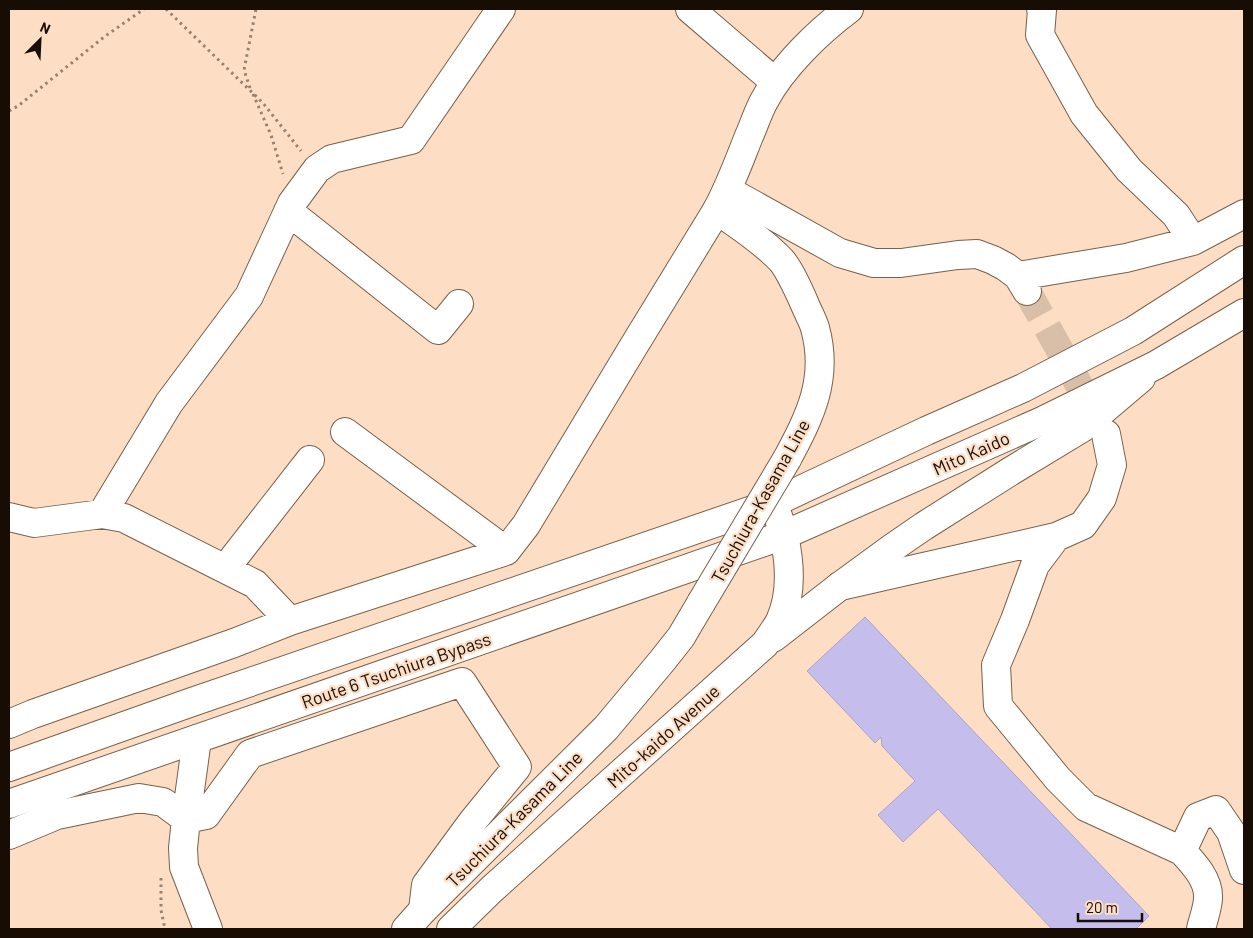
<svg xmlns="http://www.w3.org/2000/svg" width="1253" height="938" font-family="Barlow,sans-serif">
<rect width="100%" height="100%" fill="#fddec5"/>
<!-- building -->
<path fill="#c5bdec" stroke="#aaa4c5" d="M865,617L1149,916L1136,929H1052L938,809L903,842L878,815L915,781L882,746L881,737L875,743L807,671Z"/>
<g fill="none" stroke-linecap="round" stroke-linejoin="round">
<!-- minor-tunnel -->
<path stroke="#dabfa8" stroke-width="28" stroke-dasharray="28 14" stroke-linecap="butt" d="M1027,291L1099,421"/>
<!-- minor casing -->
<g stroke="#7a604a" stroke-width="30">
<path id="minor" d="M690,9L775,82
M1041,9L1042,10L1040,35L1084,114L1129,170L1176,215L1193,241
M727,190L840,253L874,263H901L958,255L977,254L993,260L1006,267L1018,276L1027,291
M288,211L438,330L459,304
M1018,276L1126,258L1193,241L1244,214
M345,432L506,551
M9,517L34,523L102,514
M1056,537L1035,565L1015,620L996,665L998,706L1058,779L1086,807L1182,851C1194,864 1209,880 1208,898C1208,907 1203,920 1201,929
M225,569L310,460
M840,586L1056,537L1083,525L1102,498L1112,465L1106,434
M290,621L255,584L124,518L102,514L169,403L249,296L292,203L317,169L332,159L411,140L501,9
M9,724L33,714L234,643L290,621L506,551L526,525L635,344L717,210
M197,739L186,819L183,848L184,867L208,929
M9,835L57,815L139,798L163,802L186,819L206,815L250,754L462,682L517,767L473,821L426,885L423,910
M1182,851L1198,817L1216,810L1231,832L1244,870"/>
</g>
<!-- major casing -->
<g stroke="#7a604a" stroke-width="30">
<path id="major" d="M787,459C810,416 829,379 815,328C813,321 809,314 806,307C801,295 789,269 781,260C762,240 739,226 717,210C730,186 739,161 749,136C754,125 758,112 764,101C782,67 818,32 849,9
M773,638L840,586L892,548L924,526L1011,471L1082,428L1141,378
M406,929L423,910L606,728L662,661L681,637L701,603
M451,929L492,889L765,644C770,636 776,629 780,621C792,595 790,563 784,536C782,525 777,514 773,503"/>
</g>
<!-- highway casing -->
<g stroke="#7a604a" stroke-width="30">
<path id="highway" d="M9,767L192,702L773,503L926,431L1023,388L1133,331L1244,260
M9,804L784,535L1042,421L1156,365L1244,313"/>
</g>
<!-- path -->
<path stroke="#97816f" stroke-width="3" stroke-dasharray="2.5 4" stroke-linecap="butt" d="M166,9L263,103L301,151
M250,88L244,70L256,9
M253,94L271,135L283,174
M9,111L18,106L104,37L144,9
M161,878V910L165,929"/>
<!-- minor -->
<use href="#minor" stroke="#fff" stroke-width="28"/>
<!-- major -->
<use href="#major" stroke="#fff" stroke-width="28"/>
<!-- highway -->
<use href="#highway" stroke="#fff" stroke-width="28"/>
<!-- major-bridge casing -->
<g stroke="#7a604a" stroke-width="30" stroke-linecap="butt">
<path id="major-bridge" d="M701,603L787,459"/>
</g>
<!-- major-bridge -->
<use href="#major-bridge" stroke="#fff" stroke-width="28"/>
</g>
<g text-anchor="middle" dominant-baseline="central" stroke-width="4.5" stroke-linejoin="round" paint-order="stroke">
<!-- street labels -->
<g font-size="18" fill="#170d05" stroke="#fddec5">
<text transform="translate(971 453) rotate(-24)">Mito Kaido</text>
<text transform="translate(760 501) rotate(-61)">Tsuchiura-Kasama Line</text>
<text transform="translate(396 670) rotate(-19)">Route 6 Tsuchiura Bypass</text>
<text transform="translate(663 736) rotate(-42)">Mito-kaido Avenue</text>
<text transform="translate(514 819) rotate(-45)">Tsuchiura-Kasama Line</text>
</g>
</g>
<!-- border -->
<rect width="1253" height="938" fill="none" stroke="#170d05" stroke-width="20"/>
<!-- north arrow -->
<g transform="translate(40 40) rotate(24)" stroke="#fddec5" stroke-width="4" paint-order="stroke">
<path d="M0-4L9 19L0 12L-9 19Z" fill="#170d05"/>
<text y="-8" font-size="14" font-weight="bold" text-anchor="middle" fill="#170d05">N</text>
</g>
<!-- scale -->
<path d="M1078 913v8h64v-8" fill="none" stroke="#170d05" stroke-width="2.5"/>
<text x="1086" y="913" font-size="15" fill="#170d05" stroke="#fddec5" stroke-width="4" paint-order="stroke">20 m</text>
</svg>
